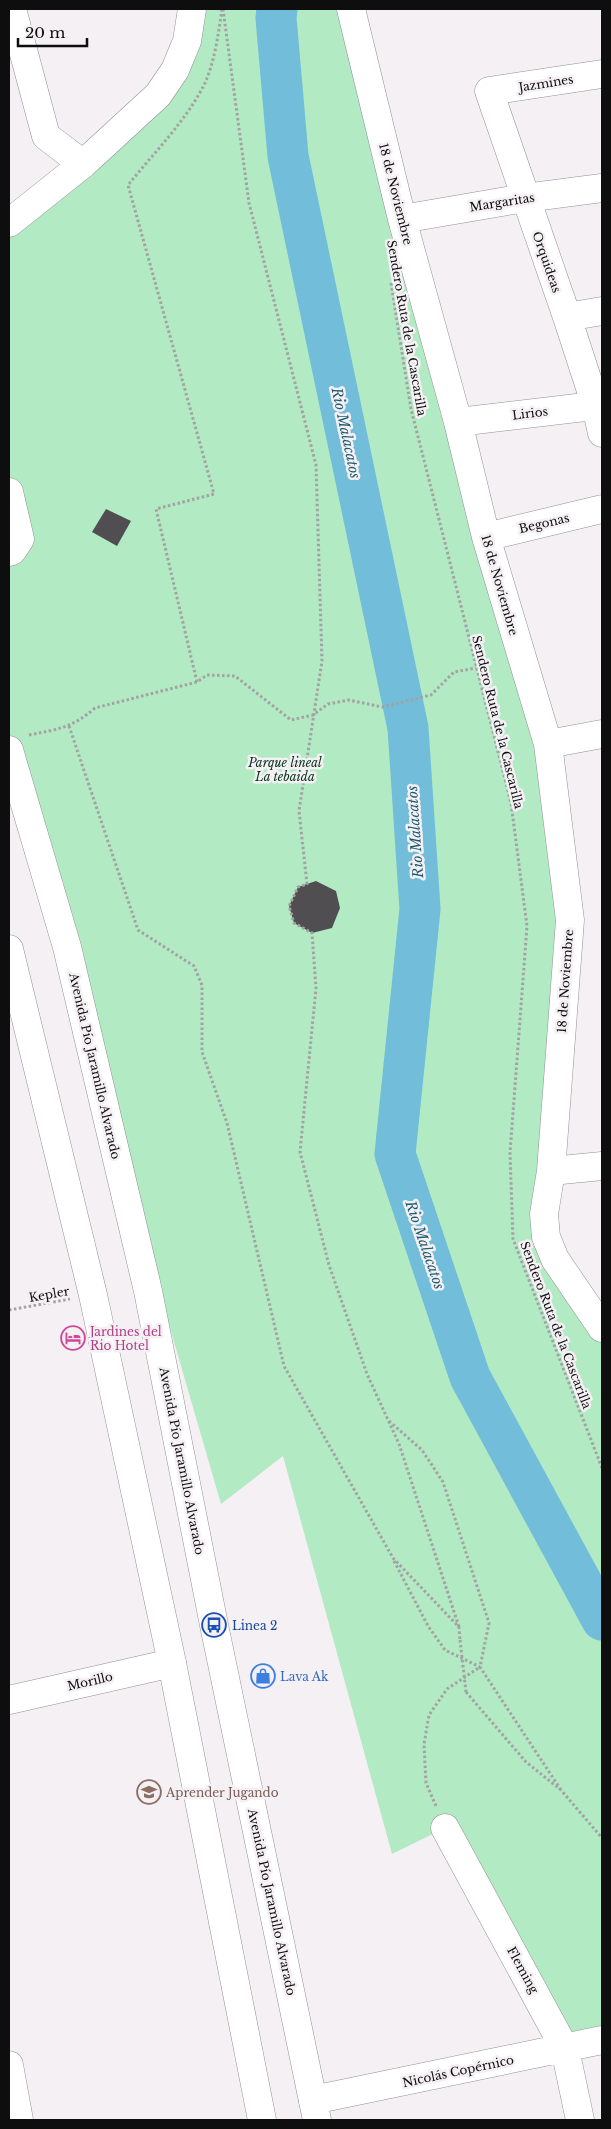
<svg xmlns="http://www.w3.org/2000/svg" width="611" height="2129" font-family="'Libre Baskerville',serif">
<rect width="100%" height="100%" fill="#f4f0f4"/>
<!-- green -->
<path fill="#b2eac3" d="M192,9H351L548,744L570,920L544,1214L602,1328V2040L565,2049L445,1828L392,1854L283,1456L221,1504L101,1090L9,750V223L158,95Z"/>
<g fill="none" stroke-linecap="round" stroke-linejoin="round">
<!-- river -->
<path stroke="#71bdda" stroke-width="41" d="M277,9L276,18L288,156L408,728L420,909L395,1154L470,1377L602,1620"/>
</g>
<!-- building -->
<path fill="#514e51" d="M106,509L131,521L117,546L92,532Z
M316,881L336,891L340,908L332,928L312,933L294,923L289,906L298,887Z"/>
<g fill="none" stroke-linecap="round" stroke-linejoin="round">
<!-- minor casing -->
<g stroke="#949094" stroke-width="29">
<path id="minor" d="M12,9L46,136L83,164
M351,9L402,219L458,422L486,537L548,744L570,920L551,1171L544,1214L546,1237L555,1259L602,1328
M602,74L489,91L567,317L596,406L602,433
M402,219L525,198L602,188
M567,317L602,311
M458,422L602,405
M9,492L20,539L12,551L9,552
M486,537L602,509
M548,744L602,734
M551,1171L602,1166
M9,1700L172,1663
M445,1828L565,2049L580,2120
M9,2065L19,2120
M313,2100L602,2040"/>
</g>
<!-- major casing -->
<g stroke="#949094" stroke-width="29">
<path id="major" d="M9,223L83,164L158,95L175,70L187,41L192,9
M9,750L67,947L148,1291L214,1625L317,2120
M9,949L93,1295L172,1663L262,2120"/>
</g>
<!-- path -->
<path stroke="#a4a1a4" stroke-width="3" stroke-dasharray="2.5 2.5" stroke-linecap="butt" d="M223,9L249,203L316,465L322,661L299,811L307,884L298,887L289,906L294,923L312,933L316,988L300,1152L329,1265L367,1374L399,1444L459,1627
M391,283L411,409L511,803L527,926L510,1153L513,1239L602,1468
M197,682L156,509L214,494L128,185C153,154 184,123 203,87C215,63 218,35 222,9
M69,726L138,930L194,966L202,985V1052L227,1123L284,1366L393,1558L459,1627L460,1640
M29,735C58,729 72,728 95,708L197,682L207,675L235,676L291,720L313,715L328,704L349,700L382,707L431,695L454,672L476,668
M9,1310L70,1299
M389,1421L422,1450L443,1482L489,1623L480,1667L561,1790
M394,1561L428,1626L445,1650L480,1667
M466,1692L526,1762L561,1790L602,1838
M436,1806L426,1783L424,1744L429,1715L447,1689L480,1667"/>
<!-- minor -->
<use href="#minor" stroke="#fff" stroke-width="28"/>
<!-- major -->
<use href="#major" stroke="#fff" stroke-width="28"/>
<!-- path-bridge -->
<path stroke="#a4a1a4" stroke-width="3" stroke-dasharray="2.5 2.5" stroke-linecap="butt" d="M460,1640L466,1692"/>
</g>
<!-- icons -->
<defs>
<g id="hotel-ring" transform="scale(1.25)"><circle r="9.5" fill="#f4f0f4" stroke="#d1479c" stroke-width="1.5"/><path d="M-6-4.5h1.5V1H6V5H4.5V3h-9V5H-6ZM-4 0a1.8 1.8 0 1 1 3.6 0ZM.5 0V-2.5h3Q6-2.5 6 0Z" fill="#d1479c"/></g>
<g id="bus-ring" transform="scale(1.25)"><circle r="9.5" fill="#f4f0f4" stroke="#1a4fb4" stroke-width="1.5"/><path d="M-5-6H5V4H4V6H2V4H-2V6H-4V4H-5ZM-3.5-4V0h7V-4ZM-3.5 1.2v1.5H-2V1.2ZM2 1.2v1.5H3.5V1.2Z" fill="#1a4fb4"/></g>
<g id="shop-ring" transform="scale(1.25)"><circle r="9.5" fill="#f4f0f4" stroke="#3f7fe0" stroke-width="1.5"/><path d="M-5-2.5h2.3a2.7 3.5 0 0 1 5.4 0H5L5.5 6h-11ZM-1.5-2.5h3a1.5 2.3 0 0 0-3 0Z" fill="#3f7fe0"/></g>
<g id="school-ring" transform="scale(1.25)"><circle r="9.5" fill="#f4f0f4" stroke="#8d6e63" stroke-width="1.5"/><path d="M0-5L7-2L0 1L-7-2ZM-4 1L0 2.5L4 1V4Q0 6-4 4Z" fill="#8d6e63"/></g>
</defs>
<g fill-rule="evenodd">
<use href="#hotel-ring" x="73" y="1338"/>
<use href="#bus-ring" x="214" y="1625"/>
<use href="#shop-ring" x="263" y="1676"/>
<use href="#school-ring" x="149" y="1792"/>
</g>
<g text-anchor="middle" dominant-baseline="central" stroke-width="5" stroke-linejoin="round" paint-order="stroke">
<!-- street labels -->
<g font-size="12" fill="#0f0e0f" stroke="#f4f0f4">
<text transform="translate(546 83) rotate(-9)">Jazmines</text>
<text transform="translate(396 194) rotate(76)">18 de Noviembre</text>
<text transform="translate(502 202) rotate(-9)">Margaritas</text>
<text transform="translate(547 262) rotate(71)">Orquideas</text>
<text transform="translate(407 328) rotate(80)">Sendero Ruta de la Cascarilla</text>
<text transform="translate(530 413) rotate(-7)">Lirios</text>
<text transform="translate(544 523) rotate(-13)">Begonas</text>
<text transform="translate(500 585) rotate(74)">18 de Noviembre</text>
<text transform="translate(498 722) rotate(76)">Sendero Ruta de la Cascarilla</text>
<text transform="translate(565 981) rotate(-86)">18 de Noviembre</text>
<text transform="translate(95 1066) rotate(77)">Avenida Pío Jaramillo Alvarado</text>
<text transform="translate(49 1294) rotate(-10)">Kepler</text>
<text transform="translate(556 1325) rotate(69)">Sendero Ruta de la Cascarilla</text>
<text transform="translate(182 1461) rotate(79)">Avenida Pío Jaramillo Alvarado</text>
<text transform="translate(90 1681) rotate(-13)">Morillo</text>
<text transform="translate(272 1902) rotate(78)">Avenida Pío Jaramillo Alvarado</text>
<text transform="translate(523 1970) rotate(61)">Fleming</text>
<text transform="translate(458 2071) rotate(-12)">Nicolás Copérnico</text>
</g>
<!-- park labels -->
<g font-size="12" font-style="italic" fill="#023318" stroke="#f4f0f4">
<text x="285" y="762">Parque lineal<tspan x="285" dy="14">La tebaida</tspan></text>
</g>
<!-- hotel labels -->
<g font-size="12" fill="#b23c85" stroke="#f4f0f4" text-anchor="start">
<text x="90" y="1331">Jardines del<tspan x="90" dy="14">Rio Hotel</tspan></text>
</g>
<!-- transit labels -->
<g font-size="12" fill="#164399" stroke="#f4f0f4" text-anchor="start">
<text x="232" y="1625">Linea 2</text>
</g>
<!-- shop labels -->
<g font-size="12" fill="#366cbe" stroke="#f4f0f4" text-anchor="start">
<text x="280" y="1676">Lava Ak</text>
</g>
<!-- education labels -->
<g font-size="12" fill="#785e54" stroke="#f4f0f4" text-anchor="start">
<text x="166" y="1792">Aprender Jugando</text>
</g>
<!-- water labels -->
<g font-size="14" font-style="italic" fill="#1e5b70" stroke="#f4f0f4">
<text transform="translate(346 433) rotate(78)">Rio Malacatos</text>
<text transform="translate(415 832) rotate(-94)">Rio Malacatos</text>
<text transform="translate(425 1245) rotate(71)">Rio Malacatos</text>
</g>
</g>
<!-- border -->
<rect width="611" height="2129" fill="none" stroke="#0f0e0f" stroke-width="20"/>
<!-- scale -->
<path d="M18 38v8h69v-8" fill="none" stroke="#0f0e0f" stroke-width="2.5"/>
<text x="25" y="38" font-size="15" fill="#0f0e0f" stroke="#f4f0f4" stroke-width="4" paint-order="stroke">20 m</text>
</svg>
